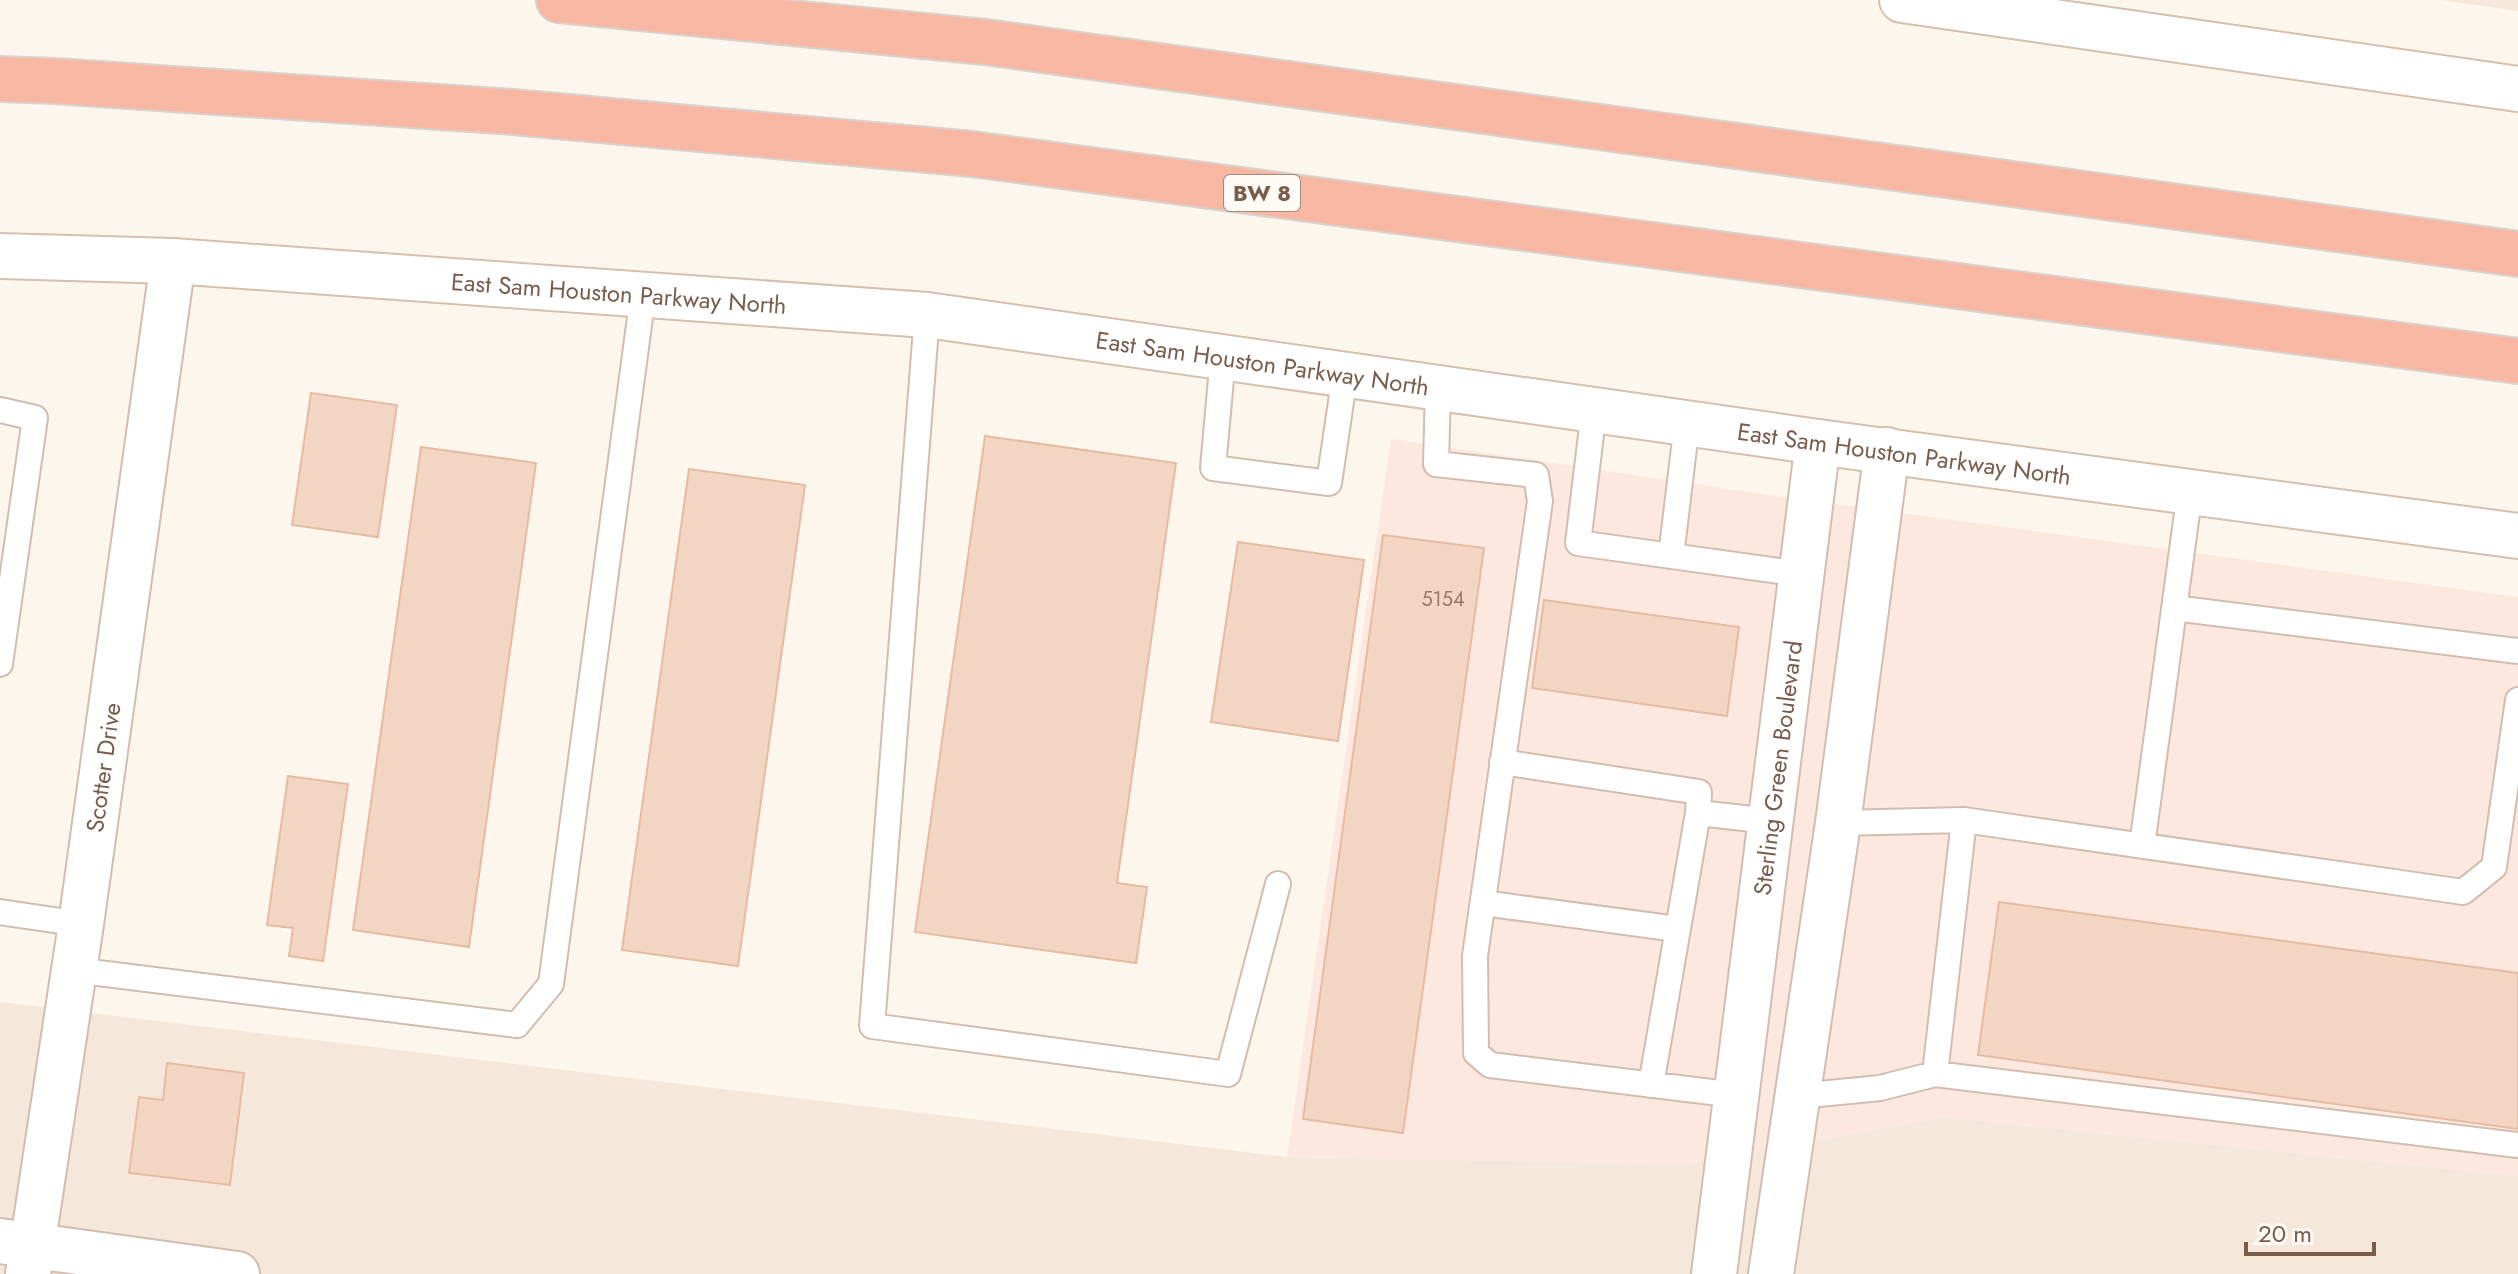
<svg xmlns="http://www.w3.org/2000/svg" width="2518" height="1274" font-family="Jost,sans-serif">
<rect width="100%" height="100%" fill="#fdf6ec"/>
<!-- residential -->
<path fill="#f5e8da" d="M2441,0H2518V11Z
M0,1002L1287,1157L1689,1164L1944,1117L2518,1176V1274H0Z"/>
<!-- commercial -->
<path fill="#fde8e0" d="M1391,439L1762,494L2518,597V1176L1944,1117L1689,1164L1287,1157Z"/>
<!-- building -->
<path fill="#f3d5c3" stroke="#e6bba3" stroke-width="2" d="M311,393L397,405L378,537L292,525Z
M985,436L1176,463L1117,883L1147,887L1136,963L915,932Z
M421,447L536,463L469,947L353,930Z
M689,469L805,485L738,966L622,950Z
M1383,535L1484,548L1403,1133L1303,1119Z
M1238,542L1364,560L1338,741L1211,722Z
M1544,600L1739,627L1727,716L1532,688Z
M288,776L348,784L323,961L289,956L293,928L267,925Z
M1999,902L2518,973V1129L1978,1055Z
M167,1063L244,1073L230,1185L129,1173L139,1097L163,1100Z"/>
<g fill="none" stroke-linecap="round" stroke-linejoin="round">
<!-- lane casing -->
<g stroke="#d1beb0" stroke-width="28">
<path id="lane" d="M927,315L872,1026L1228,1074L1278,884
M1223,357L1213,468L1329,483L1345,375
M1438,388L1436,464L1536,475L1540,501L1475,956L1476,1053L1490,1065L1736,1095
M0,410L35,418L0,664
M1594,410L1578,543L1801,574
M1671,556L1687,423
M2174,608L2518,651
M1502,762L1699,792L1698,813L1771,821
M1838,823L1964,820L2463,892L2494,867L2518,700
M2142,846L2190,491
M1483,903L1677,929
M0,912L81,924
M74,970L517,1025L551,984L643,295
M1935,1074L1964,820
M1651,1085L1698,813
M1799,1096L1880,1088L1935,1074L2518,1145"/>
</g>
<!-- street casing -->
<g stroke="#d1beb0" stroke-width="48">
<g id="street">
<path d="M0,1241L237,1274"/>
<path id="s1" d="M28,1274L81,924L173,261"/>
<path id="s2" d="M1714,1274L1818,442"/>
<path d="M1771,1274L1838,823L1887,450"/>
</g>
</g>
<!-- secondary casing -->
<g stroke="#d6c0b0" stroke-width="48">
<g id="secondary">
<path d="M1902,0L2518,89"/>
<path id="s3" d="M0,256L173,261L927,315L1818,442L2518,536"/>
</g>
</g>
<!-- highway casing -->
<g stroke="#dad1cd" stroke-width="48">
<path id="highway" d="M559,0L985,42L2518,254
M0,79L55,81L513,112L972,154L2518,361"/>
</g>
<!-- lane -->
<use href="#lane" stroke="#fff" stroke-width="24"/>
<!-- street -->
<use href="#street" stroke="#fff" stroke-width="44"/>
<!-- secondary -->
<use href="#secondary" stroke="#fff" stroke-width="44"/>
<!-- highway -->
<use href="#highway" stroke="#f7b7a3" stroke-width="44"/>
</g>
<g text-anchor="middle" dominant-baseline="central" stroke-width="6" stroke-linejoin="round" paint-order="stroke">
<!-- number labels -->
<g font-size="20" fill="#987a6a">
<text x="1443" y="599">5154</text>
</g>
<!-- shield labels -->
<rect fill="#fffaf3" stroke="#a28b7f" stroke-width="2" x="1224" y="175" width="76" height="36" rx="6"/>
<g font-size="22" font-weight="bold" fill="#7a5c4d">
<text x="1262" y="193">BW 8</text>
</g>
<!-- street labels -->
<g font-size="24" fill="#7a5c4d" stroke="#fffaf3">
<text stroke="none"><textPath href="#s3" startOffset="620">East Sam Houston Parkway North</textPath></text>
<text stroke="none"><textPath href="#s3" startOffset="1268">East Sam Houston Parkway North</textPath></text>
<text stroke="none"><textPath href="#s3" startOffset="1916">East Sam Houston Parkway North</textPath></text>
<text stroke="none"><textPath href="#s1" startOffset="512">Scotter Drive</textPath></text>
<text stroke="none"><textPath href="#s2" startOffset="510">Sterling Green Boulevard</textPath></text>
</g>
</g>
<!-- scale -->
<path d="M2246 1242v12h128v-12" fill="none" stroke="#7a5c4d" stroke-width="4"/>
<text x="2258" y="1242" font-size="24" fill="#7a5c4d" stroke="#fffaf3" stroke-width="6" paint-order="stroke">20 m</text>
</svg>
